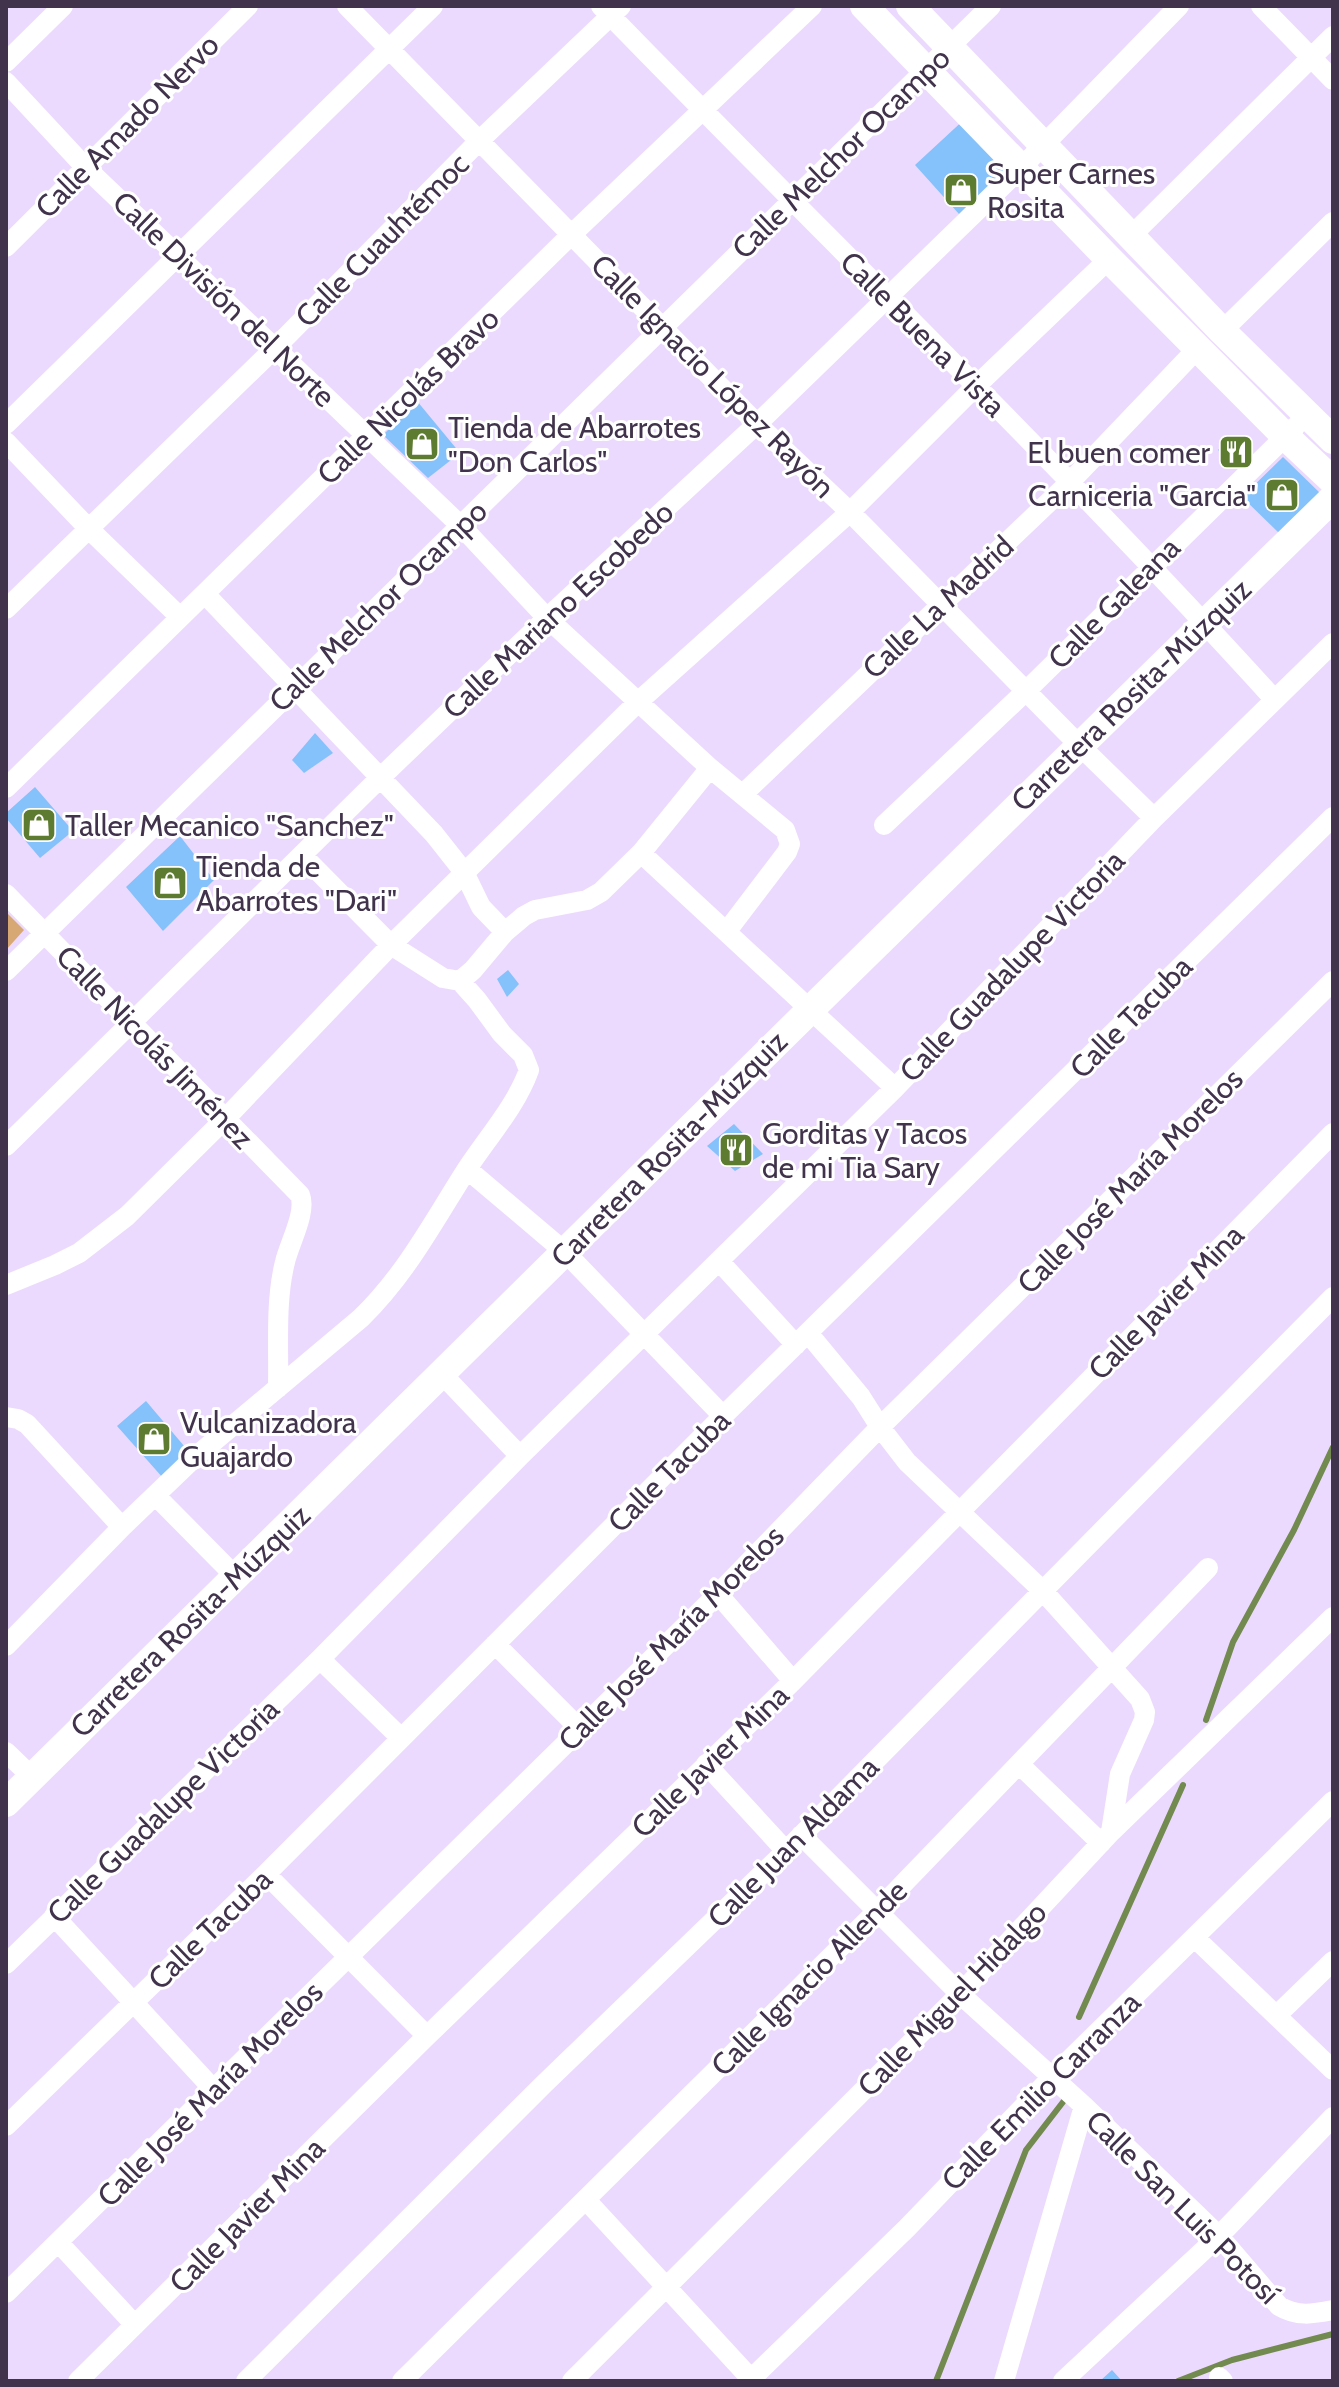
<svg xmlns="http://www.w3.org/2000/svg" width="1339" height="2387" font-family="Cabin,sans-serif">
<rect width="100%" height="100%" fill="#ecdafe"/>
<!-- green -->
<path fill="#d7a874" d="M6,912L24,930L6,950Z"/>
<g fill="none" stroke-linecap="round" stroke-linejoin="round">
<!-- stream -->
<path stroke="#728950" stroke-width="6" d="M1206,1720L1233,1642L1294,1530L1333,1447
M1079,2017L1183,1785
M936,2381L1026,2150L1063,2102
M1178,2381L1232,2360L1333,2334"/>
</g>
<!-- building -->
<path fill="#85c1fa" d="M968,116L1013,161L959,214L915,165Z
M417,401L460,453L428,478L383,435Z
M1231,435L1254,455L1239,469L1218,450Z
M1283,457L1321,494L1280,534L1242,497Z
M315,733L333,753L304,773L292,760Z
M35,787L73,831L40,858L6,818V813Z
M180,836L214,880L163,931L126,887Z
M508,970L519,984L507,997L497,979Z
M734,1124L763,1154L735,1171L707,1146Z
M146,1401L190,1453L163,1478L117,1426Z
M1112,2370L1122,2381H1100Z"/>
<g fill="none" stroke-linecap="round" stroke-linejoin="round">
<!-- street -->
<path stroke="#fff" stroke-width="20" d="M347,6L757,424L850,512L1079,745L1154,818
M601,6C825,237 1058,461 1274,699
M1261,6L1333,80
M6,62L63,6
M6,82L86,168L461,526L547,618L710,768L785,830L790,844L787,852L727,931
M1131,236L1333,36
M6,247L248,6
M1222,331L1333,222
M6,424L433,6
M6,442L90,530L180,617
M205,594L434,834L464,872L481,907L505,932L473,970L460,981
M6,609L275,348L479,141L621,6
M6,788L572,234L812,6
M743,794L1070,482L1197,349
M884,825L1026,691L1295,427
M641,853L895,1088
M6,894L300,1195C307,1212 289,1244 285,1262C275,1302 279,1347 278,1388
M505,932L524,916L535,910L587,900L601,892L641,853L710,768
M6,971L991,6
M6,1146L381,777L547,618L757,424L1021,168L1179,6
M467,1169L565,1252L723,1416
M719,1261L796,1345
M6,1285L55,1265L79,1253L127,1216L225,1119L391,945L639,701L850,512L975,387L1109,259
M808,1333L861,1397L880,1427L907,1462L1043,1591L1140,1699L1145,1712L1144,1720L1120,1774L1111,1832
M441,1373L520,1456
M6,1417L18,1419L27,1424L122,1527
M155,1495L236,1577
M718,1594L793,1681
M495,1644L579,1728
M6,1646L122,1527L194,1458L361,1318C407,1273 433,1222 467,1169C488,1137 516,1106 529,1070L523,1055L502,1034L477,1000L460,981L443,978L391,945L303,856
M320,1659L401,1738
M6,1752L32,1777
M706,1764L786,1851
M1020,1765L1101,1843
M801,1835L960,1994L1084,2106L1219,2236L1279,2306C1297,2317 1313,2314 1333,2310
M266,1874L427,2036
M54,1916L214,2090
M1195,1938L1333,2070
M6,1964L320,1659L520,1456L895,1088L1154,818L1333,643
M1277,2015L1333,1961
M6,2126L266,1874L723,1416L1333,817
M586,2200L753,2381
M58,2242L135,2325
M6,2293L718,1594L880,1427L1333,981
M1219,2377L1223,2381
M78,2381L427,2036L793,1681L1333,1133
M246,2381L545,2083L786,1851L1333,1297
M402,2381L877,1911L1208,1568
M572,2381L960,1994L1111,1832L1333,1617
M749,2381L907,2228L1052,2077L1333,1801
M1004,2381L1084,2106
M1063,2381L1219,2236L1333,2117"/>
<!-- secondary -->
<path stroke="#fff" stroke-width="28" d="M864,6L1109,259L1285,436L1333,481
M910,6L1222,331L1333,440
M6,1803L811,1009L1333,498"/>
</g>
<!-- icons -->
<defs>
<g id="shop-square" transform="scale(1.8)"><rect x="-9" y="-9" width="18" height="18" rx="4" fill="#5e7c31" stroke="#fff"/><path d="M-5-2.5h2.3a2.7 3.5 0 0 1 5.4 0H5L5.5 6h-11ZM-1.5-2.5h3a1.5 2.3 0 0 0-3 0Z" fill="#fff"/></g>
<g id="restaurant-square" transform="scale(1.8)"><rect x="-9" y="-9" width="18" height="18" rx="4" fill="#5e7c31" stroke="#fff"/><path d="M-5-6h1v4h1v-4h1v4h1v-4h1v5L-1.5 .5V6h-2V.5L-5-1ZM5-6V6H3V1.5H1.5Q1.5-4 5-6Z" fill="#fff"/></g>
</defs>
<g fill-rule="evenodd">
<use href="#shop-square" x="961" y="190"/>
<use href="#shop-square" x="422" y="444"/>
<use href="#restaurant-square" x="1236" y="452"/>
<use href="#shop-square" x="1282" y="495"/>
<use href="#shop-square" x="39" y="825"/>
<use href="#shop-square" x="170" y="883"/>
<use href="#restaurant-square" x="736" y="1150"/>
<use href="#shop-square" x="154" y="1439"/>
</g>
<g text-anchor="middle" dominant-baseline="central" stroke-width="6" stroke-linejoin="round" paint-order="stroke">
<!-- street labels -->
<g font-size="30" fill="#40334b" stroke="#fff">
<text transform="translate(127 126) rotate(-45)">Calle Amado Nervo</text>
<text transform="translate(841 153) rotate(-44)">Calle Melchor Ocampo</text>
<text transform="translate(382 240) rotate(-45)">Calle Cuauhtémoc</text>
<text transform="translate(224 299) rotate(44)">Calle División del Norte</text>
<text transform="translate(923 334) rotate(45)">Calle Buena Vista</text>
<text transform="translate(713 376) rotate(45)">Calle Ignacio López Rayón</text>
<text transform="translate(408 396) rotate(-44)">Calle Nicolás Bravo</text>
<text transform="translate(1114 603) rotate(-45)">Calle Galeana</text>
<text transform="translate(378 606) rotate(-44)">Calle Melchor Ocampo</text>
<text transform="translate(938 607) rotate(-43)">Calle La Madrid</text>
<text transform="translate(558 610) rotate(-43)">Calle Mariano Escobedo</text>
<text transform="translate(1131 695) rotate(-44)">Carretera Rosita-Múzquiz</text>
<text transform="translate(1012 966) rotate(-46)">Calle Guadalupe Victoria</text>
<text transform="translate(1131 1017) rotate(-45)">Calle Tacuba</text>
<text transform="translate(155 1047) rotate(46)">Calle Nicolás Jiménez</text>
<text transform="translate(669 1149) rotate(-45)">Carretera Rosita-Múzquiz</text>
<text transform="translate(1130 1181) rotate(-45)">Calle José María Morelos</text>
<text transform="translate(1166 1302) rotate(-45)">Calle Javier Mina</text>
<text transform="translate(669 1471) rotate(-45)">Calle Tacuba</text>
<text transform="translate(190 1621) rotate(-44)">Carretera Rosita-Múzquiz</text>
<text transform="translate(671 1638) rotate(-45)">Calle José María Morelos</text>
<text transform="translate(710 1761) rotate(-44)">Calle Javier Mina</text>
<text transform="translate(163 1811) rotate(-44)">Calle Guadalupe Victoria</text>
<text transform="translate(793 1842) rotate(-45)">Calle Juan Aldama</text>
<text transform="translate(210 1929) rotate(-44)">Calle Tacuba</text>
<text transform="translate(809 1978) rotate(-45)">Calle Ignacio Allende</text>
<text transform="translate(952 1999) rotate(-46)">Calle Miguel Hidalgo</text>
<text transform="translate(1041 2091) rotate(-45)">Calle Emilio Carranza</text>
<text transform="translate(210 2094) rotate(-45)">Calle José María Morelos</text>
<text transform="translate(1183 2207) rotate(45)">Calle San Luis Potosí</text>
<text transform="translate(247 2215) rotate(-45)">Calle Javier Mina</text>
</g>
<!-- poi labels -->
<g font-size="30" fill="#40334b" stroke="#fff" text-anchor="start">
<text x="987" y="173">Super Carnes<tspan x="987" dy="34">Rosita</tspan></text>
<text x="448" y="427">Tienda de Abarrotes<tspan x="448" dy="34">"Don Carlos"</tspan></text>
<text x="1210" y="452" text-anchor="end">El buen comer</text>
<text x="1256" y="495" text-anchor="end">Carniceria "Garcia"</text>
<text x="65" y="825">Taller Mecanico "Sanchez"</text>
<text x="196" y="866">Tienda de<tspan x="196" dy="34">Abarrotes "Dari"</tspan></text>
<text x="762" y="1133">Gorditas y Tacos<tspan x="762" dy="34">de mi Tia Sary</tspan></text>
<text x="180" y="1422">Vulcanizadora<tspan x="180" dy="34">Guajardo</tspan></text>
</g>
</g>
<!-- border -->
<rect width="1339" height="2387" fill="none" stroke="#40334b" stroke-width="16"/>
</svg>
